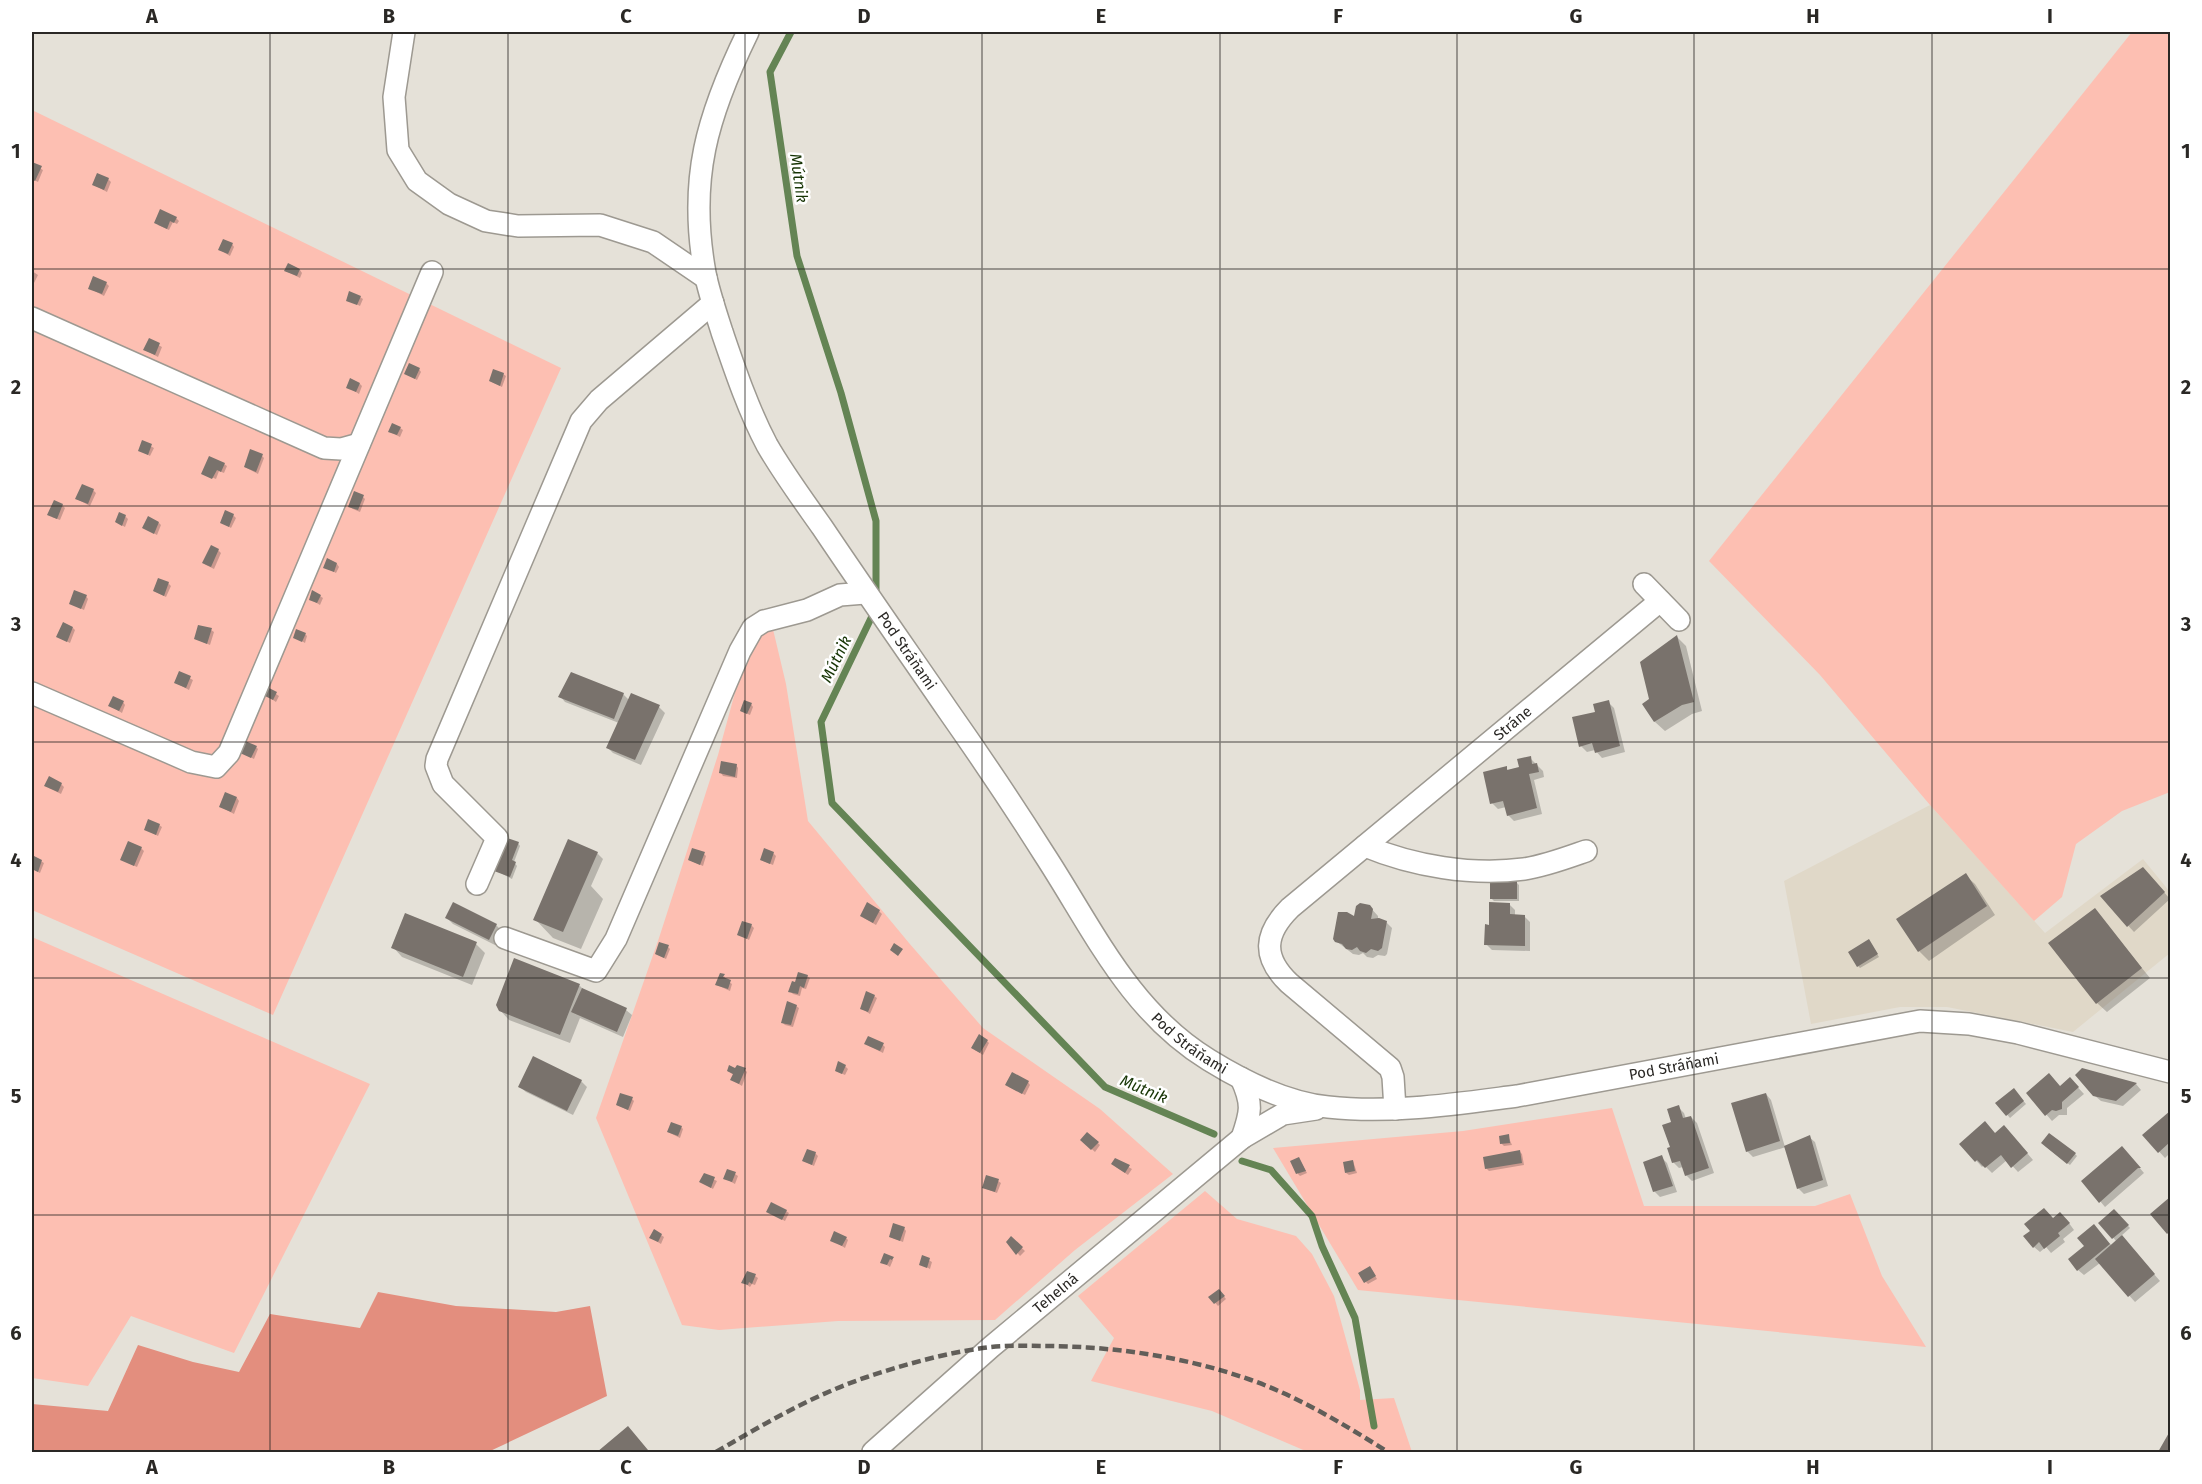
<svg xmlns="http://www.w3.org/2000/svg" width="2202" height="1484" font-family="'Fira Sans',sans-serif">
<rect width="100%" height="100%" fill="#e5e1d8"/>
<!-- built -->
<path fill="#e0d8c8" d="M1930,805L2045,933L2143,859L2170,892V953L2073,1032L1947,1007H1900L1811,1024L1784,881Z"/>
<!-- green -->
<path fill="#fdbfb2" d="M2132,32H2170V792L2122,811L2076,844L2062,897L2034,921L1930,805L1820,675L1709,561Z
M32,110L561,368L273,1015L32,910Z
M772,625L786,684L808,821L909,943L983,1028L1100,1109L1173,1174L1075,1250L995,1320L838,1321L719,1330L682,1325L596,1118L659,938L718,755L749,641Z
M32,937L370,1084L234,1353L131,1316L88,1386L32,1378Z
M1612,1108L1644,1206H1815L1850,1194L1882,1276L1926,1347L1358,1290L1273,1148L1463,1131Z
M1205,1191L1237,1219L1296,1236L1312,1254L1334,1296L1360,1390V1400L1394,1398L1412,1452H1308L1212,1411L1091,1381L1114,1338L1078,1296Z"/>
<!-- forest -->
<path fill="#e38e7e" d="M378,1292L456,1306L556,1312L590,1306L607,1396L488,1452H32V1404L108,1411L138,1345L193,1362L239,1372L270,1314L360,1328Z"/>
<!-- shadow -->
<path fill="#0003" d="M32,164L43,170L38,182L32,179Z
M108,179L111,182L107,192L94,185Z
M176,218L179,221L177,224L173,222L169,230L158,225Z
M232,244L234,247L230,256L220,250Z
M300,270L302,273L300,278L286,271Z
M32,271L38,275L32,287Z
M106,283L109,286L104,296L89,288Z
M360,297L363,299L360,306L348,300Z
M149,340L162,347L158,357L145,350Z
M419,369L421,372L417,380L406,374Z
M503,374L506,376L502,387L490,381Z
M360,384L362,386L359,394L348,387Z
M400,428L403,430L400,437L390,432Z
M143,442L154,448L150,456L139,450Z
M262,456L264,458L258,474L245,467Z
M224,464L227,466L224,473L219,471L216,479L204,474Z
M93,490L96,493L90,506L77,499Z
M363,497L365,499L360,512L353,509L350,507Z
M62,505L65,508L60,520L52,517Z
M233,515L236,518L231,528L221,522Z
M125,516L128,519L125,527L116,522Z
M159,523L161,525L157,535L144,528Z
M218,550L221,553L214,569L206,565L203,563Z
M337,564L339,567L336,573L325,567Z
M168,583L171,586L166,597L154,591Z
M86,596L88,599L84,610L70,603Z
M320,596L323,598L320,605L310,599Z
M73,628L75,630L70,643L58,637Z
M211,630L214,632L210,645L196,639Z
M305,634L307,636L305,643L295,637Z
M1677,637L1686,646L1702,711L1692,714L1665,731L1655,722L1644,704L1650,700Z
M180,673L193,680L189,690L176,683Z
M270,690L279,696L276,702L267,696Z
M623,694L629,700L632,695L659,707L665,713L641,765L613,753L607,747L619,723L565,702L560,696Z
M123,702L125,705L122,713L110,706Z
M1608,702L1614,708L1625,752L1602,758L1595,750L1587,752L1581,746L1596,713Z
M751,704L753,707L750,715L741,711Z
M256,747L258,749L254,759L242,753Z
M1530,758L1543,771L1544,777L1534,780L1542,814L1514,821L1508,815L1506,807L1498,809L1492,803L1506,768L1509,771L1521,769Z
M736,765L738,768L737,778L723,776L721,773Z
M61,784L64,787L61,794L49,788Z
M237,798L239,801L234,814L221,807Z
M159,825L162,827L158,836L145,829Z
M518,843L520,846L514,862L517,866L512,879L495,870Z
M141,848L144,851L137,867L122,860Z
M597,853L603,859L591,886L603,899L581,949L553,938L535,919Z
M773,853L776,856L773,865L761,860Z
M704,854L706,856L703,866L689,860Z
M32,856L44,863L40,873L32,869Z
M1965,875L1975,884L1995,915L1929,961L1919,951L1898,919Z
M2149,875L2170,899L2134,932L2102,897Z
M1516,882L1519,885V901H1494L1491,898Z
M1509,904L1515,910V916H1524L1530,922V951L1492,950L1486,944L1491,926Z
M1369,906L1378,916V920L1386,922L1392,928L1387,954L1385,956L1378,955L1373,958L1367,957L1363,953L1359,955L1353,954L1336,941Z
M2095,910L2150,978L2107,1012L2097,1003Z
M879,911L882,914L876,925L864,918Z
M447,918L496,925L502,931L495,945L453,924Z
M751,925L754,928L749,940L739,934Z
M476,944L485,953L472,985L402,957L393,947Z
M1871,944L1879,957L1860,968L1858,966Z
M668,947L670,949L666,959L656,954Z
M515,960L580,986L585,991L626,1010L632,1015L623,1037L580,1018L570,1043L509,1020L500,1010Z
M724,976L726,980L732,984L730,991L717,985Z
M807,976L810,978L806,989L802,988L800,996L793,994L790,991L796,983Z
M874,996L877,998L870,1014L861,1008Z
M796,1006L799,1008L793,1027L785,1025L782,1022Z
M987,1041L989,1043L983,1055L975,1050Z
M883,1045L885,1047L883,1053L869,1046Z
M845,1066L848,1069L845,1075L836,1071Z
M745,1070L747,1072L742,1086L732,1080L734,1075L728,1071Z
M2083,1070L2136,1084L2141,1090L2123,1106L2101,1101L2094,1095Z
M2070,1079L2084,1094L2067,1108V1115H2059L2052,1121L2028,1093L2060,1087Z
M581,1081L587,1087L573,1115L526,1092L520,1087Z
M1028,1082L1030,1085L1025,1095L1009,1087Z
M2014,1090L2026,1104L2010,1118L1997,1103Z
M1766,1094L1771,1100L1785,1147L1809,1137L1815,1142L1828,1186L1804,1194L1798,1188L1786,1147L1753,1157L1747,1151Z
M632,1099L634,1101L630,1111L617,1105Z
M1678,1107L1684,1113L1686,1119L1691,1117L1697,1123L1714,1173L1692,1181L1686,1175L1683,1167L1679,1168L1673,1162V1123Z
M2170,1113V1153L2165,1158L2144,1135Z
M681,1127L683,1129L680,1138L668,1132Z
M2010,1133L2033,1160L2018,1172L2007,1160L1992,1173L1984,1165L1982,1167L1961,1144L1996,1135Z
M1088,1134L1100,1145L1095,1152L1082,1140Z
M1508,1136L1512,1145L1504,1146L1501,1143Z
M2045,1146L2075,1154L2077,1156L2070,1165Z
M1520,1152L1522,1154L1524,1165L1489,1171L1486,1168Z
M815,1153L818,1156L814,1166L804,1161Z
M2127,1153L2144,1173L2105,1207L2100,1201Z
M1661,1157L1667,1163L1677,1192L1660,1197L1654,1191Z
M1299,1159L1307,1173L1300,1176L1298,1174Z
M1116,1160L1132,1169L1128,1175L1116,1167Z
M1353,1161L1357,1173L1349,1175L1346,1173Z
M735,1174L738,1176L735,1184L724,1178Z
M704,1175L717,1181L713,1189L701,1182Z
M998,1181L1001,1183L997,1193L984,1188Z
M2170,1199V1235L2152,1214Z
M786,1211L789,1213L785,1221L768,1212Z
M2114,1211L2130,1228L2121,1236L2160,1281L2135,1302L2100,1263L2084,1275L2078,1270L2100,1232L2112,1246L2117,1242L2100,1223Z
M2053,1219H2066L2074,1230L2063,1239L2065,1242L2051,1253L2046,1247L2040,1252L2034,1247L2032,1231Z
M904,1228L906,1231L903,1242L890,1237Z
M661,1235L664,1237L661,1244L651,1238Z
M846,1238L848,1240L845,1248L832,1240Z
M1011,1238L1025,1251L1020,1256L1008,1242Z
M890,1257L893,1260L890,1267L882,1262Z
M923,1257L932,1262L930,1269L921,1264Z
M1372,1270L1377,1279L1368,1284L1366,1282Z
M755,1276L758,1278L755,1285L752,1284L750,1287L743,1282Z
M1221,1293L1226,1299L1218,1306L1210,1297Z
M628,1428L649,1452H599Z"/>
<g fill="none" stroke-linecap="round" stroke-linejoin="round">
<!-- stream -->
<path stroke="#648454" stroke-width="7" d="M791,32L770,72L797,256L841,393L876,521V595
M874,612L821,722L832,803L1105,1087L1214,1134
M1242,1161L1271,1170L1312,1216L1322,1246L1355,1318L1374,1426"/>
</g>
<!-- building -->
<path fill="#79726c" d="M32,162L42,166L35,181L32,179Z
M97,173L109,178L104,190L92,185Z
M160,209L177,217L174,223L170,221L167,229L154,223Z
M223,239L233,243L228,254L218,250Z
M288,263L300,269L297,276L284,271Z
M93,276L107,282L102,294L88,289Z
M349,291L361,296L357,305L346,301Z
M149,338L160,343L155,355L143,350Z
M409,363L420,368L415,379L404,374Z
M493,369L504,373L500,386L489,381Z
M350,378L360,383L356,392L346,388Z
M392,423L401,427L397,435L388,432Z
M142,440L152,444L148,455L138,451Z
M250,449L263,454L256,472L244,467Z
M209,456L225,463L221,472L217,470L212,479L201,474Z
M82,484L94,489L88,504L75,499Z
M354,491L364,495L358,510L348,507Z
M54,500L63,504L57,519L47,515Z
M225,510L234,514L229,527L220,523Z
M119,512L126,515L122,526L115,522Z
M148,516L159,522L154,534L142,528Z
M211,545L219,549L211,567L202,563Z
M327,558L337,563L334,572L323,568Z
M158,578L169,582L164,596L153,591Z
M74,590L87,595L81,609L69,604Z
M312,590L321,595L317,603L309,600Z
M63,622L73,627L67,642L56,637Z
M198,625L212,628L207,644L194,639Z
M296,629L306,633L302,642L293,638Z
M1677,635L1694,702L1682,705L1654,722L1642,704L1649,699L1640,662Z
M179,671L191,676L186,688L174,683Z
M571,672L624,693L614,719L558,697Z
M269,688L277,692L273,700L265,696Z
M631,693L660,705L635,760L606,748Z
M113,696L124,701L119,711L108,706Z
M744,700L752,703L747,714L740,711Z
M1609,700L1620,746L1595,753L1592,743L1579,747L1572,717L1595,712L1593,704Z
M245,741L257,746L251,758L240,753Z
M1531,756L1532,764L1537,763L1539,772L1529,774L1537,808L1507,816L1503,801L1490,804L1483,772L1507,766V770L1519,767L1517,759Z
M721,761L737,764L735,777L719,773Z
M49,776L62,783L58,792L44,786Z
M225,792L237,797L231,812L219,807Z
M148,819L160,824L156,835L144,830Z
M507,838L519,842L512,860L516,862L510,877L494,871Z
M568,839L598,852L563,932L533,920Z
M128,841L142,847L134,866L120,860Z
M692,848L705,852L700,865L688,860Z
M764,848L774,852L770,864L760,860Z
M32,855L42,860L38,872L32,869Z
M2143,867L2165,892L2127,927L2100,896Z
M1966,873L1987,906L1918,952L1896,919Z
M1490,881H1517V899H1490Z
M453,902L497,924L489,940L445,918Z
M867,902L880,910L873,923L860,916Z
M1489,902L1510,903V914L1525,915V946L1484,945L1485,924L1489,925Z
M1360,903L1370,905L1373,909L1371,919L1379,918L1387,921L1382,948L1378,951L1371,949L1366,953L1360,951L1357,947L1352,950L1346,949L1342,944L1335,942L1333,939L1338,912H1347L1354,916L1356,906Z
M2095,908L2142,968L2096,1004L2048,943Z
M405,913L477,942L463,977L391,948Z
M742,921L752,924L747,939L737,935Z
M1869,939L1878,954L1857,967L1848,952Z
M659,942L669,945L664,958L655,954Z
M894,943L903,949L898,956L890,950Z
M514,958L580,984L560,1035L499,1011L496,1005Z
M798,972L808,975L804,988L800,986L798,994L788,992L792,981L795,982Z
M720,973L725,974L723,977L731,980L728,989L715,985Z
M582,988L627,1008L617,1032L571,1012Z
M866,991L875,995L868,1012L860,1009Z
M787,1001L797,1005L791,1025L781,1023Z
M979,1034L988,1040L980,1053L971,1048Z
M868,1036L884,1043L880,1051L864,1044Z
M533,1056L582,1080L567,1111L518,1087Z
M838,1061L846,1065L842,1074L835,1071Z
M729,1065L735,1068L737,1065L746,1068L739,1084L730,1080L733,1074L727,1071Z
M2082,1068L2137,1083L2116,1101L2093,1096L2075,1075Z
M1012,1072L1029,1081L1022,1094L1005,1085Z
M2049,1073L2060,1086L2070,1077L2079,1087L2062,1102V1109L2056,1111L2052,1110L2045,1116L2026,1093Z
M2014,1088L2024,1101L2006,1116L1995,1103Z
M620,1093L633,1097L628,1110L616,1105Z
M1766,1093L1780,1141L1746,1152L1731,1103Z
M1679,1105L1683,1118L1691,1116L1709,1168L1685,1176L1680,1161L1672,1163L1667,1148L1670,1147L1662,1125L1671,1122L1667,1109Z
M2170,1111V1142L2158,1153L2142,1135Z
M1985,1121L1995,1133L2004,1125L2028,1153L2011,1168L2001,1155L1985,1168L1977,1160L1975,1162L1959,1144Z
M671,1122L682,1126L678,1136L667,1132Z
M1087,1132L1099,1142L1091,1150L1080,1140Z
M2049,1133L2076,1153L2067,1164L2041,1143Z
M1509,1134L1510,1143L1500,1144L1499,1136Z
M1810,1135L1823,1180L1797,1189L1784,1146Z
M2122,1146L2141,1168H2138L2099,1203L2081,1181Z
M807,1149L816,1152L812,1165L802,1161Z
M1520,1150L1522,1163L1485,1169L1483,1157Z
M1662,1155L1673,1186L1653,1192L1643,1162Z
M1299,1157L1306,1171L1296,1174L1290,1161Z
M1115,1158L1130,1165L1125,1173L1111,1164Z
M1353,1160L1355,1171L1345,1173L1343,1162Z
M727,1169L736,1172L732,1182L723,1179Z
M704,1173L715,1177L711,1188L699,1182Z
M986,1175L999,1179L995,1192L982,1188Z
M2170,1197V1231L2167,1234L2150,1214Z
M771,1202L787,1210L782,1220L766,1212Z
M2044,1208L2053,1218L2060,1212L2070,1223L2058,1233L2060,1236L2044,1249L2039,1242L2033,1248L2023,1236L2030,1231L2024,1224Z
M2114,1209L2129,1225L2112,1239L2098,1223Z
M893,1223L905,1227L900,1241L889,1237Z
M2094,1224L2110,1244L2077,1271L2068,1259L2084,1246L2077,1238Z
M654,1229L662,1234L658,1242L649,1238Z
M834,1231L847,1237L842,1246L830,1241Z
M2122,1235L2155,1274L2128,1297L2095,1259Z
M1011,1236L1023,1247L1016,1255L1006,1242Z
M884,1253L894,1257L892,1260L890,1259L887,1265L880,1263Z
M922,1255L930,1258L927,1268L919,1265Z
M1370,1266L1376,1276L1364,1283L1358,1273Z
M747,1271L756,1274L752,1284L749,1282L748,1285L741,1283Z
M1219,1289L1225,1296L1214,1304L1208,1297Z
M628,1426L648,1450L645,1452H597Z
M2170,1431V1452H2158Z"/>
<g fill="none" stroke-linecap="round" stroke-linejoin="round">
<!-- minor casing -->
<g stroke="#9d9991" stroke-width="24">
<g id="minor">
<path d="M404,32L394,97L398,150L417,181L449,204L486,221L518,226L600,225L653,242L706,278"/>
<path id="s1" d="M748,32C707,116 688,179 705,273C709,293 716,313 722,332C735,370 748,409 767,445C783,473 803,500 822,527C863,588 905,648 947,709C980,756 1013,805 1044,854C1093,929 1129,1011 1209,1060C1243,1081 1287,1103 1328,1107C1391,1114 1455,1104 1517,1096L1920,1021L1969,1024L2018,1033L2170,1072"/>
<path d="M32,318L324,448L341,449L359,444"/>
<path d="M1644,584L1679,620"/>
<path d="M32,693L191,762L216,767L229,753L432,272"/>
<path d="M1365,846C1413,866 1472,876 1524,869C1545,866 1566,858 1586,851"/>
<path d="M477,884L497,838L443,784L436,766L437,759L581,421L599,400L713,303"/>
<path d="M505,938L596,971L616,939L740,651L753,628L764,621L807,610L840,595L865,593"/>
<path d="M1241,1078C1253,1104 1251,1112 1242,1138"/>
<path id="s2" d="M1395,1109L1393,1077L1390,1068L1289,983C1262,957 1264,934 1290,908L1660,601"/>
<path id="s3" d="M873,1452L991,1347L1242,1138L1283,1114L1316,1109"/>
</g>
</g>
<!-- minor -->
<use href="#minor" stroke="#fff" stroke-width="21"/>
<!-- rail -->
<path stroke="#615e59" stroke-width="4.5" stroke-dasharray="9 4.5" stroke-linecap="butt" d="M716,1452C764,1424 813,1395 867,1377C906,1364 949,1352 991,1347C1010,1345 1030,1346 1050,1346C1118,1347 1186,1357 1251,1380C1299,1397 1345,1425 1388,1452"/>
</g>
<!-- grid -->
<path fill="none" stroke="#2a2825" stroke-width="1.5" stroke-opacity="0.55" d="M270,32V1452M508,32V1452M745,32V1452M982,32V1452M1220,32V1452M1457,32V1452M1694,32V1452M1932,32V1452M32,269H2170M32,506H2170M32,742H2170M32,978H2170M32,1215H2170"/>
<g text-anchor="middle" dominant-baseline="central" stroke-width="5" stroke-linejoin="round" paint-order="stroke">
<!-- street labels -->
<g font-size="15" fill="#2a2825" stroke="#fff">
<text stroke="none"><textPath href="#s1" startOffset="682">Pod Stráňami</textPath></text>
<text stroke="none"><textPath href="#s2" startOffset="550">Stráne</textPath></text>
<text stroke="none"><textPath href="#s1" startOffset="1168">Pod Stráňami</textPath></text>
<text stroke="none"><textPath href="#s1" startOffset="1672">Pod Stráňami</textPath></text>
<text stroke="none"><textPath href="#s3" startOffset="242">Tehelná</textPath></text>
</g>
<!-- water labels -->
<g font-size="16" font-style="italic" fill="#173505" stroke="#fff">
<text transform="translate(799 178) rotate(82)">Mútnik</text>
<text transform="translate(836 659) rotate(-64)">Mútnik</text>
<text transform="translate(1144 1089) rotate(23)">Mútnik</text>
</g>
</g>
<!-- border -->
<rect width="2202" height="1484" fill="none" stroke="#ffffff" stroke-width="66"/>
<rect x="33" y="33" width="2136" height="1418" fill="none" stroke="#2a2825" stroke-width="2"/>
<g font-size="20" text-anchor="middle" font-weight="bold" fill="#2a2825">
<text x="152" y="23">A</text>
<text x="389" y="23">B</text>
<text x="626" y="23">C</text>
<text x="864" y="23">D</text>
<text x="1101" y="23">E</text>
<text x="1338" y="23">F</text>
<text x="1576" y="23">G</text>
<text x="1813" y="23">H</text>
<text x="2050" y="23">I</text>
<text x="16" y="158">1</text>
<text x="2186" y="158">1</text>
<text x="16" y="394">2</text>
<text x="2186" y="394">2</text>
<text x="16" y="631">3</text>
<text x="2186" y="631">3</text>
<text x="16" y="867">4</text>
<text x="2186" y="867">4</text>
<text x="16" y="1103">5</text>
<text x="2186" y="1103">5</text>
<text x="16" y="1340">6</text>
<text x="2186" y="1340">6</text>
<text x="152" y="1474">A</text>
<text x="389" y="1474">B</text>
<text x="626" y="1474">C</text>
<text x="864" y="1474">D</text>
<text x="1101" y="1474">E</text>
<text x="1338" y="1474">F</text>
<text x="1576" y="1474">G</text>
<text x="1813" y="1474">H</text>
<text x="2050" y="1474">I</text>
</g>
</svg>
